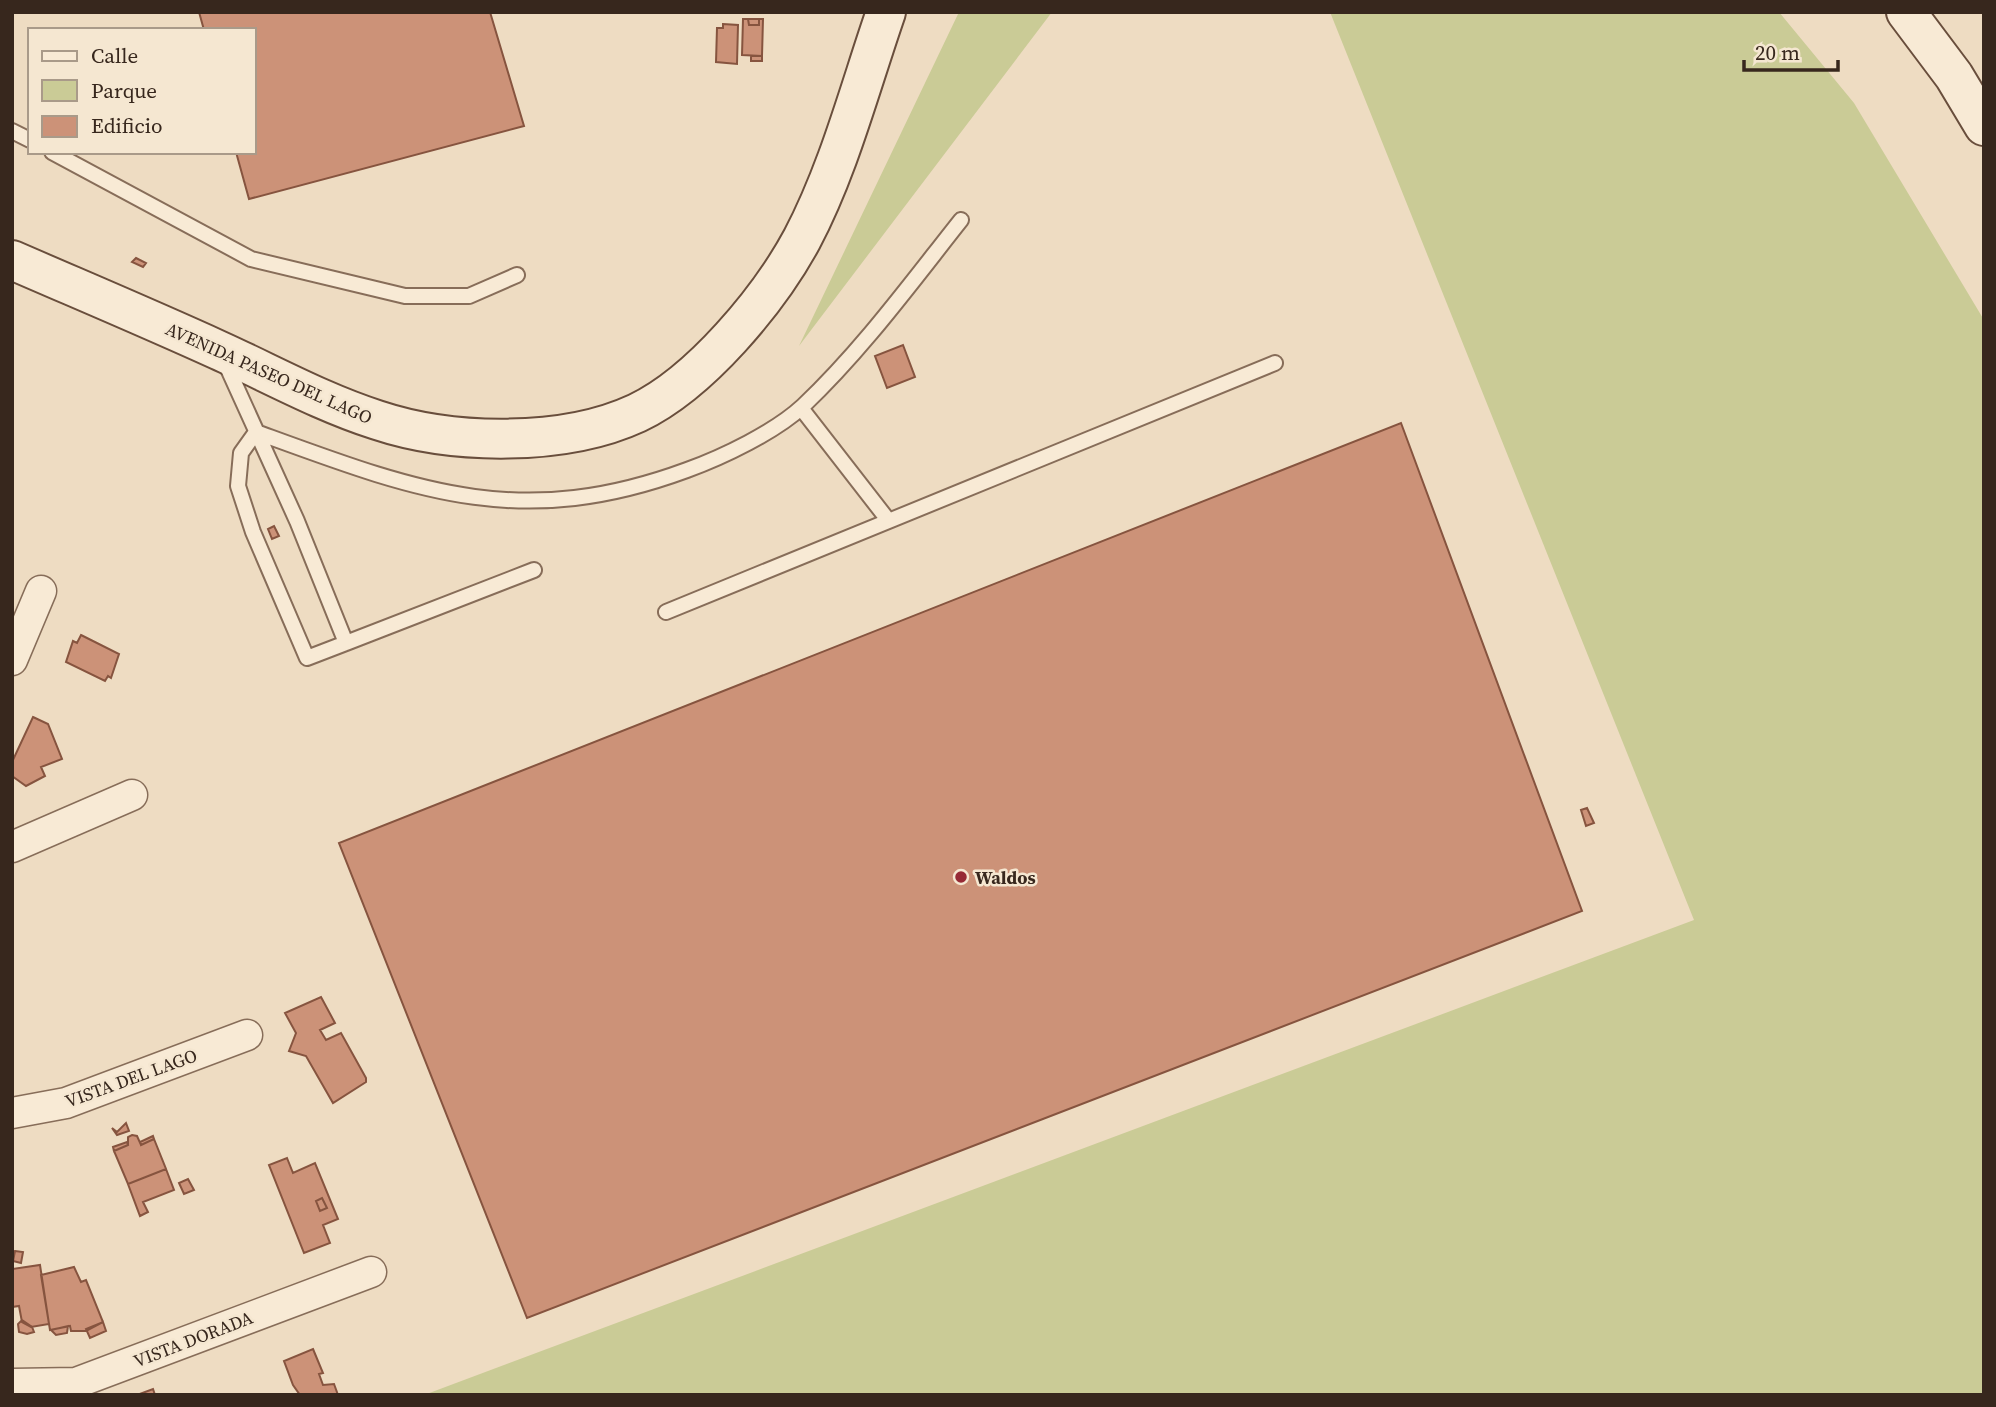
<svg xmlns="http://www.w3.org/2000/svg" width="1996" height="1407" font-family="'Source Serif 4',serif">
<rect width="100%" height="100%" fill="#eedcc2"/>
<!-- green -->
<path fill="#cacb96" d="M959,12H1052L799,346Z
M1330,12H1779L1854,103L1984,320V1395H424L1694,920Z"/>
<!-- building -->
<path fill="#cc9278" stroke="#86543f" stroke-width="2" fill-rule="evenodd" d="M199,12H490L524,126L249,199L236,152H254V30H204Z
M743,19H748L749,25H759V19H763L762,56L742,55Z
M748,19H759V25H749Z
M723,24L738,25L737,64L716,62L717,28H723Z
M751,56H762V61H751Z
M136,258L146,263L143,267L132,262Z
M903,345L915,377L887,388L875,356Z
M1401,423L1582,911L527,1318L339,843Z
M274,526L279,536L272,539L268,529Z
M81,635L119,654L111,678L108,676L105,681L66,662L73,641L77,643Z
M33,717L48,724L62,759L41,767L45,776L26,786L12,776V762Z
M1587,808L1594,823L1586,826L1581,810Z
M321,997L335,1023L320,1030L326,1040L341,1033L366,1078V1082L333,1103L306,1056L289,1051L296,1033L285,1013Z
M126,1123L129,1131L117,1135L112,1128L117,1132Z
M132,1135L137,1136L141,1145L154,1139L166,1169L128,1184L114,1151L128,1145V1137Z
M153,1136L154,1139L141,1145L140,1142Z
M127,1142L128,1145L114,1151L113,1147Z
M287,1158L293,1173L315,1163L338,1219L323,1225L330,1243L304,1253L269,1165ZM322,1198L327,1208L320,1211L316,1201Z
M166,1169L174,1190L143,1202L148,1212L140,1216L128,1184Z
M188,1179L194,1190L184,1194L179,1183Z
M322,1198L327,1208L320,1211L316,1201Z
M15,1251L23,1252L21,1263L13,1261Z
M40,1265L49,1324L31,1327L22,1322L19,1306L12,1307V1269Z
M74,1267L81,1282L86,1280L103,1322L86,1331H71L70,1326L50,1330L41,1275Z
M22,1320L32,1327L34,1332L27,1334L19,1332L18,1324Z
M103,1322L106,1331L90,1338L86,1329Z
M68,1326L67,1333L56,1335L51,1330Z
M313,1349L323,1373L319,1374L323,1385L334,1384L338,1395H300L293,1385L284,1361Z
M153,1389L155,1395H137Z"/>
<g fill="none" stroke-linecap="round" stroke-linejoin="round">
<!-- lane casing -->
<g stroke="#876d59" stroke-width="18">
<path id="lane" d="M12,131L30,140
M52,152L251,259L405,296H469L517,275
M224,360L297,521L346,643L534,570
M801,408L888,520
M666,612L1275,363
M346,643L307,658L253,532L238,486L241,453L256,432C415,490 519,532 687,470C723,457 775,432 803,406C862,350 911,283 961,220"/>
</g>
<!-- street casing -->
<g stroke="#876d59" stroke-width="33">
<path id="street" d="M12,660L41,591
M12,847L132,795
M12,1113L66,1103L247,1035
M12,1384L76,1383L371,1272"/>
</g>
<!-- secondary casing -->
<g stroke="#694e3c" stroke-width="42">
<path id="secondary" d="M1906,12L1954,76L1984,126
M12,260C81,290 150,319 218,350C271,374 321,402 377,420C452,445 564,447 637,413C700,383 769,300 802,239C839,169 860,87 886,12"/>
</g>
<!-- lane -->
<use href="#lane" stroke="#f8ead5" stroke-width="14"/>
<!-- street -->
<use href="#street" stroke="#f8ead5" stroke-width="30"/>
<!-- secondary -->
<use href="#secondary" stroke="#f8ead5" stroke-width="38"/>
</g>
<!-- markers -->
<circle fill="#962a35" stroke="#f5e7d1" stroke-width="2.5" cx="961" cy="877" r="7"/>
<g text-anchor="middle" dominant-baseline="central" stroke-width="5" stroke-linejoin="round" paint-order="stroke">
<!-- street labels -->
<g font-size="18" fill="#37271d" stroke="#f5e7d1">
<text transform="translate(269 373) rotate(24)">AVENIDA PASEO DEL LAGO</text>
<text transform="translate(131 1078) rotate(-20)">VISTA DEL LAGO</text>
<text transform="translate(193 1339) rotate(-21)">VISTA DORADA</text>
</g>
<!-- poi labels -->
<g font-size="18" font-weight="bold" fill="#37271d" stroke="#f5e7d1" text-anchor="start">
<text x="975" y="877">Waldos</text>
</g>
</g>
<!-- border -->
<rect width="1996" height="1407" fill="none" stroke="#37271d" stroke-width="28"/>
<!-- legend -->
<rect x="28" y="28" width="228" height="126" fill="#f5e7d1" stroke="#a99a89" stroke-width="2"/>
<rect x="42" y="51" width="35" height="10" fill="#f8ead5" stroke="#a99a89" stroke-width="2"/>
<text x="91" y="63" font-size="21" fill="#37271d">Calle</text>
<rect x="42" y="80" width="35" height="21" fill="#cacb96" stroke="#a99a89" stroke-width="2"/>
<text x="91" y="98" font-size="21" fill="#37271d">Parque</text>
<rect x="42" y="116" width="35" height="21" fill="#cc9278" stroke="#a99a89" stroke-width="2"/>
<text x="91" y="133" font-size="21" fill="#37271d">Edificio</text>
<!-- scale -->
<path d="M1744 60v10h94v-10" fill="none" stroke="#37271d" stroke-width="3.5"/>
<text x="1755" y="60" font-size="21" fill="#37271d" stroke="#f5e7d1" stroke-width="5" paint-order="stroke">20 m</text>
</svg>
